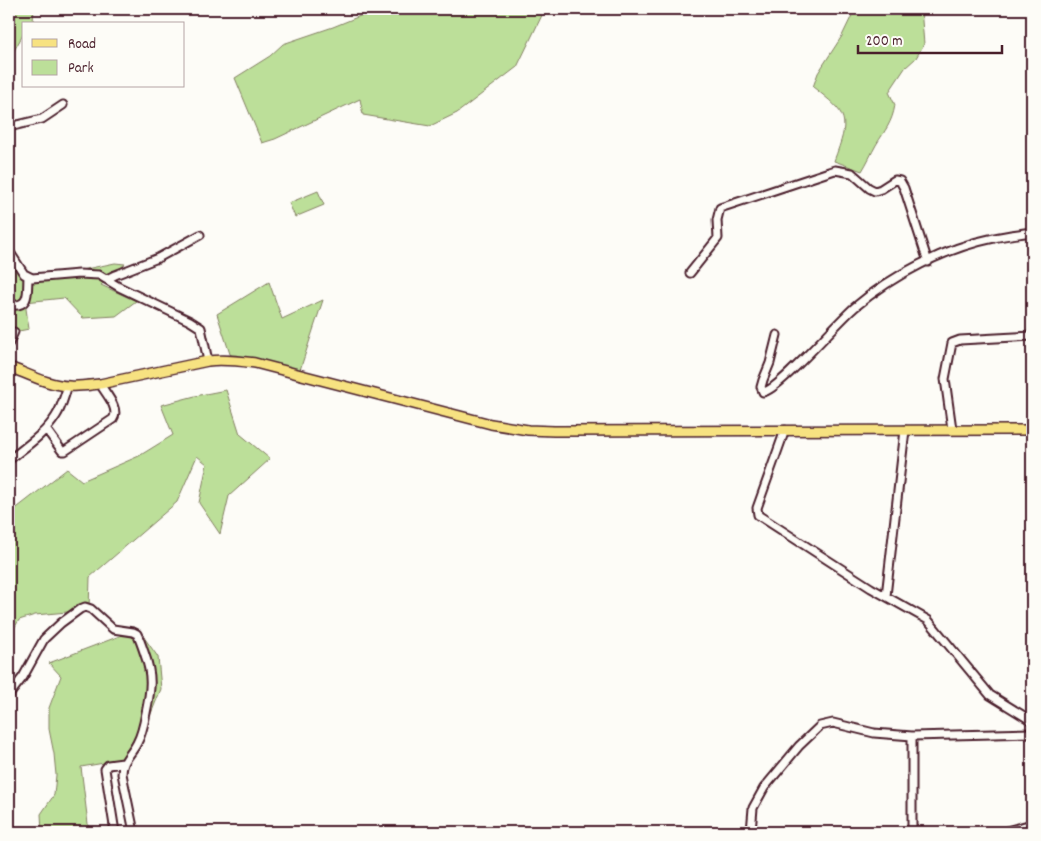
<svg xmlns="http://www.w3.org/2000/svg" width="1041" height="841" font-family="Dekko,sans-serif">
<rect width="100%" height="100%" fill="#fdfcf7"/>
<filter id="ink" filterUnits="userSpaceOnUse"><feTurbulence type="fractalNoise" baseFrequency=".02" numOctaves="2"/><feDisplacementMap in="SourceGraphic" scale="10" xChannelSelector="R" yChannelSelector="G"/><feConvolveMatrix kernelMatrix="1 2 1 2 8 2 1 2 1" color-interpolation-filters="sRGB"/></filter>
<g filter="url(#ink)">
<!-- green -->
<path fill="#bcdf99" stroke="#837f62" d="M9,9H34L33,21L31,24H24V33L12,54L9,65Z
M377,9H545L517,67L457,113L430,126L363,115L360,99L275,139L262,143L235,78L270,56L283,44L333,27Z
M855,9H921L924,44L916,58L905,68L889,92L895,105C892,123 885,130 876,145C871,154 867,163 862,171L834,161C850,118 849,115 813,87L818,73L842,36Z
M318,191L324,205L295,217L289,203Z
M9,250L29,276L47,277L115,263L125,264L101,285L136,301L116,316L83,318L64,298L25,302L29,329L9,333Z
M269,282L282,319L323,300L299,373L235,358L230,354L217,314Z
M226,390L240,434L270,459L229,496L220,534L199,503L207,464L197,456L177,502L90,577L89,610L35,615L19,620L9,637V514L67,469L82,481L139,456L173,435L161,405L195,396Z
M138,629L158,657L161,689L133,758L81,767L89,832H42L41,814L54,795L56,775L54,754L49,729V708L61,676L49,663Z"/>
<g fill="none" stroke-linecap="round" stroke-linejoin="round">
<!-- minor casing -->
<g stroke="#4a1f2b" stroke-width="11">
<path id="minor" d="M9,127L42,119L63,105
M9,251L24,274L32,278L79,274L99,275L119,287L190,321L201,328L208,361
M690,273L718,238L717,220L720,208L835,170L852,173L869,188L875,191L881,189L895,180L900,181L904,188L928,262
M107,279L115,275L158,258L200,235
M9,305C31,308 27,292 28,276
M777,335L770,363L763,380L761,387L763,392C778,391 838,321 855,307C893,275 945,248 994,238C1007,235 1020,234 1032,232
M9,343L14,332
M46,429L62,451H65L113,419C120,409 106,394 100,384
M952,429L945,379L952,343L960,340L1032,336
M785,430L757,508L758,515L871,588L928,620L990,695L1032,721
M9,460C25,447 45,434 56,416C62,407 64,396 68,386
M886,596L905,430
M9,695L23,677L44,639L61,623L80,609L85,607L91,609L113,629L133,632L137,634C140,640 142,646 144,652C153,676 151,689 146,713C144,724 142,734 137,743C131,755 122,760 122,774L134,832
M115,832L105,769L108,765L123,763
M751,832L753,808L764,788L799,746L820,726L833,723L874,733L912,736
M912,832V736L1032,733
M1003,832L1032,824"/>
</g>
<!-- major casing -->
<g stroke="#4a1f2b" stroke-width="12">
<path id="major" d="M9,367C28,374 48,385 69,386C79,387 90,385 100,384L208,361C224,359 239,361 255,363L491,424L528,430L554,431L1032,430"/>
</g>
<!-- minor -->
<use href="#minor" stroke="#fdfcf7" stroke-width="7"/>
<!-- major -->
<use href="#major" stroke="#f7e281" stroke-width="9"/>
</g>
</g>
<!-- margin -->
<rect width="1041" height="841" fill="none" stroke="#fdfcf7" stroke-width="30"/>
<rect x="15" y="15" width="1011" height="811" fill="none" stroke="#4a1f2b" stroke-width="2" filter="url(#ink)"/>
<!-- legend -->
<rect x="22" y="22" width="162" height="65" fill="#fdfcf7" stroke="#b5a4a5"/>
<rect x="32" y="39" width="25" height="8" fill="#f7e281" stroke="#b5a4a5"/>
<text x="68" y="48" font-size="15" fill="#4a1f2b">Road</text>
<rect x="32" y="60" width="25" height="15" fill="#bcdf99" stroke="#b5a4a5"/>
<text x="68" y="72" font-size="15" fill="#4a1f2b">Park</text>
<!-- scale -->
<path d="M858 45v8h144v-8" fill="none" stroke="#4a1f2b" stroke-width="2.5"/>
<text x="866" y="45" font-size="15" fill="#4a1f2b" stroke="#fdfcf7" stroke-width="4" paint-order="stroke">200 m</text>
</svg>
